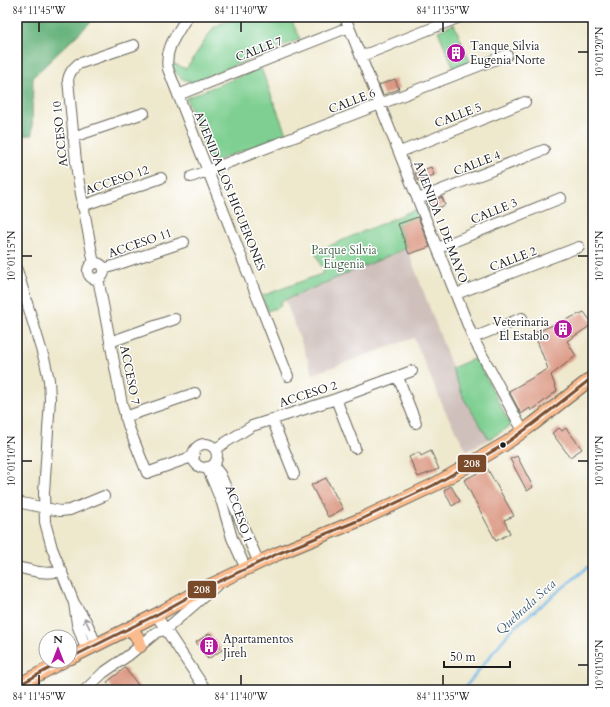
<svg xmlns="http://www.w3.org/2000/svg" width="610" height="707" font-family="Cardo,serif">
<rect width="100%" height="100%" fill="#fff"/>
<filter id="ink" filterUnits="userSpaceOnUse"><feTurbulence type="fractalNoise" baseFrequency=".025" numOctaves="2"/><feDisplacementMap in="SourceGraphic" scale="8" xChannelSelector="R" yChannelSelector="G"/><feConvolveMatrix kernelMatrix="1 2 1 2 8 2 1 2 1" color-interpolation-filters="sRGB"/></filter>
<filter id="wash" filterUnits="userSpaceOnUse"><feTurbulence type="fractalNoise" baseFrequency=".012" numOctaves="4" result="noise"/><feDisplacementMap in="SourceGraphic" scale="16" xChannelSelector="R" yChannelSelector="G"/><feGaussianBlur stdDeviation="0.9" result="paint"/><feColorMatrix in="noise" values="0 0 0 0 0 0 0 0 0 0 0 0 0 0 0 0 0 1.4 0 .05"/><feComposite in="paint" operator="in"/></filter>
<g filter="url(#wash)">
<rect width="100%" height="100%" fill="#eee8cc"/>
<!-- industrial -->
<path fill="#cfc0bb" d="M407,248L464,399L489,439L467,451L445,411L414,338L313,374L285,299Z"/>
<!-- green -->
<path fill="#7ecf91" stroke="#4d7656" d="M235,17H290L300,39L193,82C181,80 175,75 172,63L186,69L214,27Z
M454,24L471,64L455,71L438,31Z
M261,68L286,134L211,163L186,98Z
M416,209L419,217L398,225L407,248L280,302L281,306L268,311L262,296L324,273L315,252Z
M476,358L511,426L489,439L464,399L452,368Z"/>
<!-- forest -->
<path fill="#66b27b" stroke="#41674c" d="M17,17H96L33,77L32,135L17,136Z"/>
<g fill="none" stroke-linecap="round" stroke-linejoin="round">
<!-- stream -->
<path stroke="#72b7e9" stroke-width="2.5" d="M463,690L511,630L593,563"/>
</g>
<g id="blocks">
<!-- building -->
<path fill="#db9883" d="M460,44L464,56L453,61L448,49Z
M395,79L399,89L383,95L379,85Z
M431,167L434,175L418,181L415,173Z
M442,197L445,205L430,211L427,203Z
M418,217L430,247L409,254L398,224Z
M584,312L593,324L567,341L576,356L551,375L557,391L531,411L530,408L521,414L509,391L548,369L534,333Z
M559,428L562,431L566,428L582,449L570,457L552,433Z
M431,451L439,469L418,477L409,457L419,452L421,456Z
M517,456L533,487L527,491L510,459Z
M487,468L514,516L504,520L510,533L496,541L464,480Z
M326,478L343,509L328,517L311,485Z
M451,486L460,501L452,506L444,490Z
M210,633L222,650L208,659L196,642Z
M125,668L142,690H114L107,682Z"/>
</g>
</g>
<g filter="url(#ink)">
<use href="#blocks" fill-opacity="0" stroke="#66635a" stroke-width="1"/>
<g fill="none" stroke-linecap="round" stroke-linejoin="round">
<!-- minor casing -->
<g stroke="#66635a" stroke-width="12">
<path id="minor" d="M187,17C177,34 164,49 168,69L288,376
M345,17L473,338L523,431
M362,56L460,17
M178,95L349,27
M73,137L144,113
M400,152L525,102
M191,177L507,55
M418,199L544,150
M82,206L161,178
M438,248L561,198
M88 271a8 8 0 1 1 16 0a8 8 0 1 1-16 0Z
M94,264L77,172L68,80C69,73 72,69 78,64L134,45
M104,269L184,242
M17,270L45,362L49,380L50,399L44,493L45,522L52,548L74,603L86,621L96,644
M98,278L122,404L129,428L147,473L194,456
M456,294L579,247
M473,338L522,318
M110,342L175,319
M398,377L416,423
M336,399L355,448
M125,417L195,393
M272,419L294,474
M193 456a12 12 0 1 1 24 0a12 12 0 1 1-24 0Z
M215,449L252,426L336,399L412,371
M213,465L220,474L259,563
M207,467L222,503L232,538L246,569
M17,502L60,511L70,510L104,496
M17,567C34,571 45,575 62,571
M74,603L77,624L86,649
M156,615L206,690
M85,690L103,673L129,655L157,632L165,630L216,586"/>
</g>
<!-- major casing -->
<g stroke="#66635a" stroke-width="15">
<path id="major" d="M128,629C136,632 138,638 140,646
M70,658L156,615L205,588L277,554L362,519L434,485L505,444L533,424L593,377
M17,686L63,661"/>
</g>
<!-- minor -->
<use href="#minor" stroke="#fff" stroke-width="10"/>
<!-- major -->
<use href="#major" stroke="#fbbb8c" stroke-width="13"/>
<!-- bus-1 casing -->
<g stroke="#fff" stroke-width="6">
<path id="bus-1" d="M70,658L156,615L205,588L277,554L362,519L434,485L505,444L533,424L593,377
M17,686L63,661"/>
</g>
<!-- bus-1 -->
<use href="#bus-1" stroke="#7a4b2a" stroke-width="3"/>
</g>
<!-- one-way arrows -->
<defs><path id="oneway-shaft" d="M-6 0H5M1.5-3L5.5 0L1.5 3" fill="none" stroke-width="1.6" stroke-linecap="round" stroke-linejoin="round"/></defs>
<use stroke="#999" href="#oneway-shaft" transform="translate(87 623) rotate(-116)"/>
</g>
<!-- ticks -->
<path fill="none" stroke="#1c1c1c" stroke-width="1.5" d="M39,22V32M241,22V32M443,22V32M578,52H588M22,256H32M578,256H588M22,461H32M578,461H588M578,665H588M39,675V685M241,675V685M443,675V685"/>
<!-- icons -->
<defs>
<g id="building-disc" transform="scale(1)"><circle r="9.5" fill="#b5179e" stroke="#fff"/><path d="M-4-6H4V6H1V3H-1V6H-4ZM-2.5-4.3h1.7v1.8h-1.7ZM.8-4.3h1.7v1.8H.8ZM-2.5-1h1.7V.8h-1.7ZM.8-1h1.7V.8H.8Z" fill="#fff"/></g>
</defs>
<g fill-rule="evenodd">
<use href="#building-disc" x="456" y="53"/>
<use href="#building-disc" x="563" y="329"/>
<use href="#building-disc" x="209" y="646"/>
</g>
<!-- markers -->
<circle fill="#1c1c1c" stroke="#fff" stroke-width="1.5" cx="503" cy="445" r="3.5"/>
<g text-anchor="middle" dominant-baseline="central" stroke-width="3" stroke-linejoin="round" paint-order="stroke">
<!-- poi labels -->
<g font-size="12" fill="#1c1c1c" stroke="#fff" text-anchor="start">
<text x="470" y="46">Tanque Silvia<tspan x="470" dy="14">Eugenia Norte</tspan></text>
<text x="549" y="322" text-anchor="end">Veterinaria<tspan x="549" dy="14">El Establo</tspan></text>
<text x="223" y="639">Apartamentos<tspan x="223" dy="14">Jireh</tspan></text>
</g>
<!-- street labels -->
<g font-size="12" fill="#1c1c1c" stroke="#fff">
<text transform="translate(259 49) rotate(-21)">CALLE 7</text>
<text transform="translate(352 101) rotate(-21)">CALLE 6</text>
<text transform="translate(458 115) rotate(-21)">CALLE 5</text>
<text transform="translate(60 134) rotate(-96)">ACCESO 10</text>
<text transform="translate(477 163) rotate(-21)">CALLE 4</text>
<text transform="translate(117 180) rotate(-19)">ACCESO 12</text>
<text transform="translate(230 191) rotate(68)">AVENIDA LOS HIGUERONES</text>
<text transform="translate(494 211) rotate(-22)">CALLE 3</text>
<text transform="translate(441 222) rotate(69)">AVENIDA 1 DE MAYO</text>
<text transform="translate(140 243) rotate(-19)">ACCESO 11</text>
<text transform="translate(513 259) rotate(-21)">CALLE 2</text>
<text transform="translate(130 375) rotate(79)">ACCESO 7</text>
<text transform="translate(308 394) rotate(-18)">ACCESO 2</text>
<text transform="translate(239 514) rotate(71)">ACCESO 1</text>
</g>
<!-- park labels -->
<g font-size="12" fill="#43644b" stroke="#fff">
<text x="344" y="250">Parque Silvia<tspan x="344" dy="14">Eugenia</tspan></text>
</g>
<!-- water labels -->
<g font-size="13" font-style="italic" fill="#3e5a6e" stroke="#fff">
<text transform="translate(526 607) rotate(-42)">Quebrada Seca</text>
</g>
</g>
<g stroke="#fff" stroke-width="1.5">
<rect x="457" y="454" width="30" height="19" rx="4" fill="#7a4b2a"/>
<rect x="187" y="580" width="30" height="19" rx="4" fill="#7a4b2a"/>
</g>
<g font-size="11" text-anchor="middle" font-weight="bold" fill="#fff">
<text x="472" y="467">208</text>
<text x="202" y="593">208</text>
</g>
<!-- margin -->
<rect width="610" height="707" fill="none" stroke="#fff" stroke-width="44"/>
<!-- north arrow -->
<g transform="translate(58 649)"><circle r="19" fill="#ffffff" stroke="#a4a4a4"/>
<path d="M0-3L7 15L0 10L-7 15Z" fill="#b5179e"/>
<text y="-6" font-size="11" font-weight="bold" text-anchor="middle" fill="#1c1c1c">N</text>
</g>
<!-- scale -->
<path d="M444 661v6h66v-6" fill="none" stroke="#1c1c1c" stroke-width="2"/>
<text x="450" y="661" font-size="12" fill="#1c1c1c" stroke="#ffffff" stroke-width="3" paint-order="stroke">50 m</text>
<rect x="22" y="22" width="566" height="663" fill="none" stroke="#1c1c1c" stroke-width="1.5"/>
<g font-size="10" text-anchor="middle" fill="#1c1c1c">
<text x="39" y="14">84°11'45"W</text>
<text x="241" y="14">84°11'40"W</text>
<text x="443" y="14">84°11'35"W</text>
<text transform="translate(599 52) rotate(-90)" y="4">10°01'20"N</text>
<text transform="translate(11 256) rotate(-90)" y="4">10°01'15"N</text>
<text transform="translate(599 256) rotate(-90)" y="4">10°01'15"N</text>
<text transform="translate(11 461) rotate(-90)" y="4">10°01'10"N</text>
<text transform="translate(599 461) rotate(-90)" y="4">10°01'10"N</text>
<text transform="translate(599 665) rotate(-90)" y="4">10°01'05"N</text>
<text x="39" y="700">84°11'45"W</text>
<text x="241" y="700">84°11'40"W</text>
<text x="443" y="700">84°11'35"W</text>
</g>
</svg>
